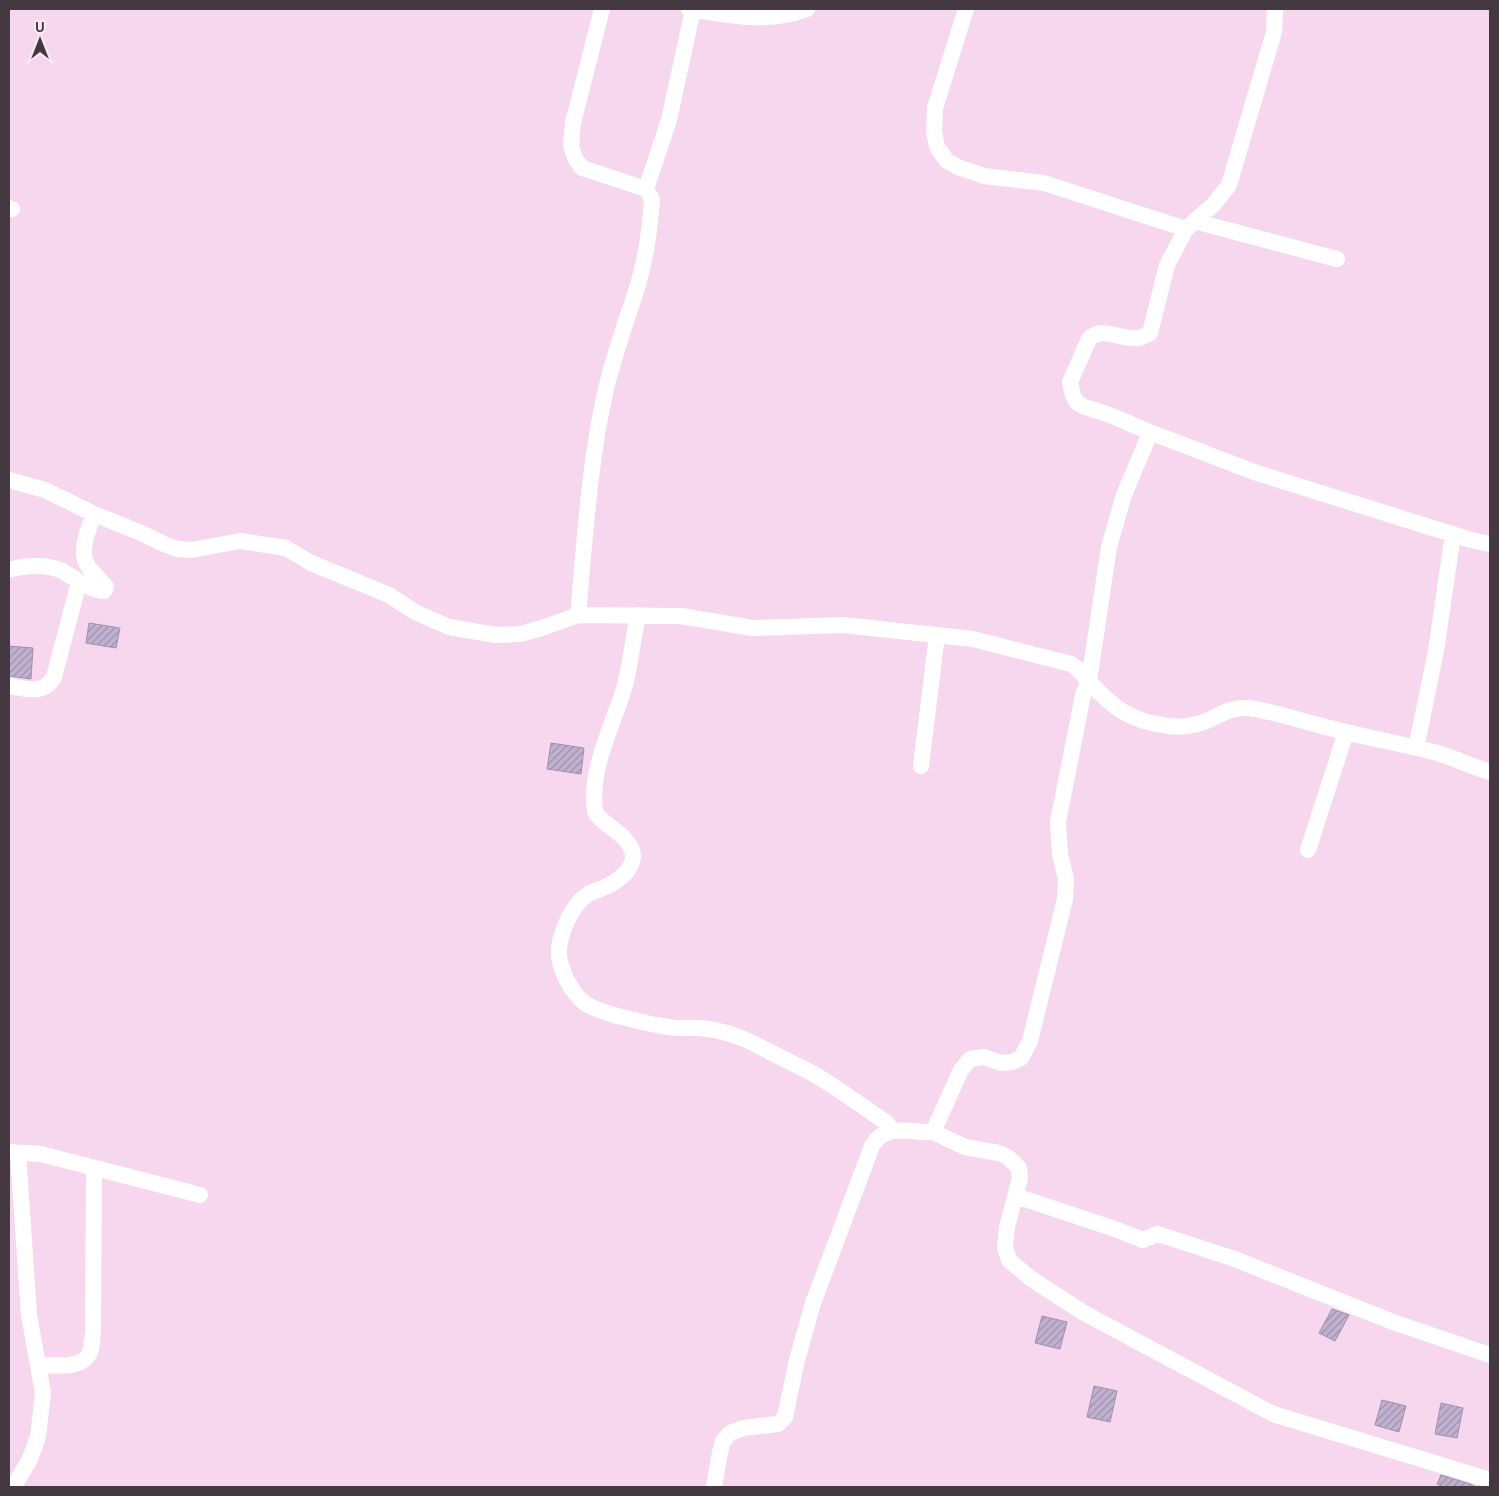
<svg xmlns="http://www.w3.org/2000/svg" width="1499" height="1496" font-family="Ubuntu,sans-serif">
<defs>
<pattern id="building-hatch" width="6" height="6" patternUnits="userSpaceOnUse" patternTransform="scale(1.25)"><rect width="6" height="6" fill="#c1b1d0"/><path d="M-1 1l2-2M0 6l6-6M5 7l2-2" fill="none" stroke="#9e91aa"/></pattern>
</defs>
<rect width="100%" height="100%" fill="#f7d7ee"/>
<!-- building -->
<path fill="url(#building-hatch)" stroke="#9f90ae" d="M89,623L120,628L116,648L86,643Z
M9,646L33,648L31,679L9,676Z
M551,743L584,748L581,774L547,769Z
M1332,1309L1349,1315L1335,1341L1319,1333Z
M1042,1316L1067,1322L1060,1349L1035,1343Z
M1094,1386L1117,1391L1110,1422L1087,1417Z
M1382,1400L1406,1406L1399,1432L1375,1425Z
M1441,1403L1463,1408L1457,1438L1435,1434Z
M1441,1475L1470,1484L1476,1487H1443L1437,1484Z"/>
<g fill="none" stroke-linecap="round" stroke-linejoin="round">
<!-- minor -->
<path stroke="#fff" stroke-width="16" d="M689,9C729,15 767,24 807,9
M966,9L935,108L934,131L937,147L947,161L958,167L984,176L1044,183L1186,229
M646,189L669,120L693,9
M9,208L12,209
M1194,221L1337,259
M1147,431L1254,472L1471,540L1490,544
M9,480L45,490L94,514L139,532L166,545L178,549L191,550L240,541L286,548L311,563L389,595L415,612L449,627L496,635L520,634L542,628L578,615L681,616L753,628L843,625L973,639L1071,664L1078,669L1089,681L1109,547L1124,495L1147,440V431L1110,415L1082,406L1076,401L1073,395L1070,382L1089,339C1102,325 1122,341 1139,338C1143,337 1146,335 1150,333L1167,265L1186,229L1214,204L1229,185L1274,32L1275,9
M9,570C24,565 48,564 62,571C75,578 89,590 104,591L106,587C100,579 93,574 88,566C78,552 89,528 94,514
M578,615C585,539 589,463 606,389C614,355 626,322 637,288C646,259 650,229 652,199L646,189L582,168L575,158L571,146L573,123L602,9
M638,615C633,638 631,662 625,685C614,724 589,768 595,810C597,824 633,834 633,857C632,871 617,882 605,887C600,890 592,891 587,895C573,903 560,933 559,949C558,968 571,993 586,1004C599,1013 652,1025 669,1027C678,1029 687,1027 696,1028C705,1028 715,1030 723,1032C740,1036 755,1044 770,1052C784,1059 798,1066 812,1073C838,1088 863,1107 887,1123L892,1131
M9,686C26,689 44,695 54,677L79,582
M1416,748L1436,651L1453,534
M921,766L937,635
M1490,772C1472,767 1455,758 1437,753C1400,743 1362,737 1326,727C1300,721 1274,711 1248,708C1231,707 1224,713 1209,720C1198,725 1181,728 1169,726C1132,722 1112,708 1089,681L1083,695L1058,822L1060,855L1066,878L1065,899L1030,1041L1021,1058L1012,1062L1001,1063L984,1057L970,1059L961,1070L933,1132L965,1147L999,1153L1008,1157L1019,1168L1020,1178L1007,1227L1005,1248L1009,1260L1030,1278L1084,1313L1273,1414L1490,1480
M1308,850L1346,732
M9,1152L41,1154L200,1195
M1016,1196L1115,1229L1143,1240L1157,1234L1164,1236L1232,1258L1393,1322L1490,1355
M38,1365C53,1365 83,1370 90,1352C92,1347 92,1339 93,1333L94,1168
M11,1487L15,1484L29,1461L38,1437L43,1393L29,1315L18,1153
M714,1487L720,1452L723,1441L730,1433L743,1428L778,1424L785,1417L797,1360L813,1303L872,1146C886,1122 909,1133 933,1132"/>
</g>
<!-- border -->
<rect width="1499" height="1496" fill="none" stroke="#443841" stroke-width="20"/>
<!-- north arrow -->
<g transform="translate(40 40)" stroke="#fce8f6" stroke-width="4" paint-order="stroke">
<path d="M0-4L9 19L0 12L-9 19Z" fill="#443841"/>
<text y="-8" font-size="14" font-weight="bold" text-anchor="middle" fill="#443841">U</text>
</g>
</svg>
